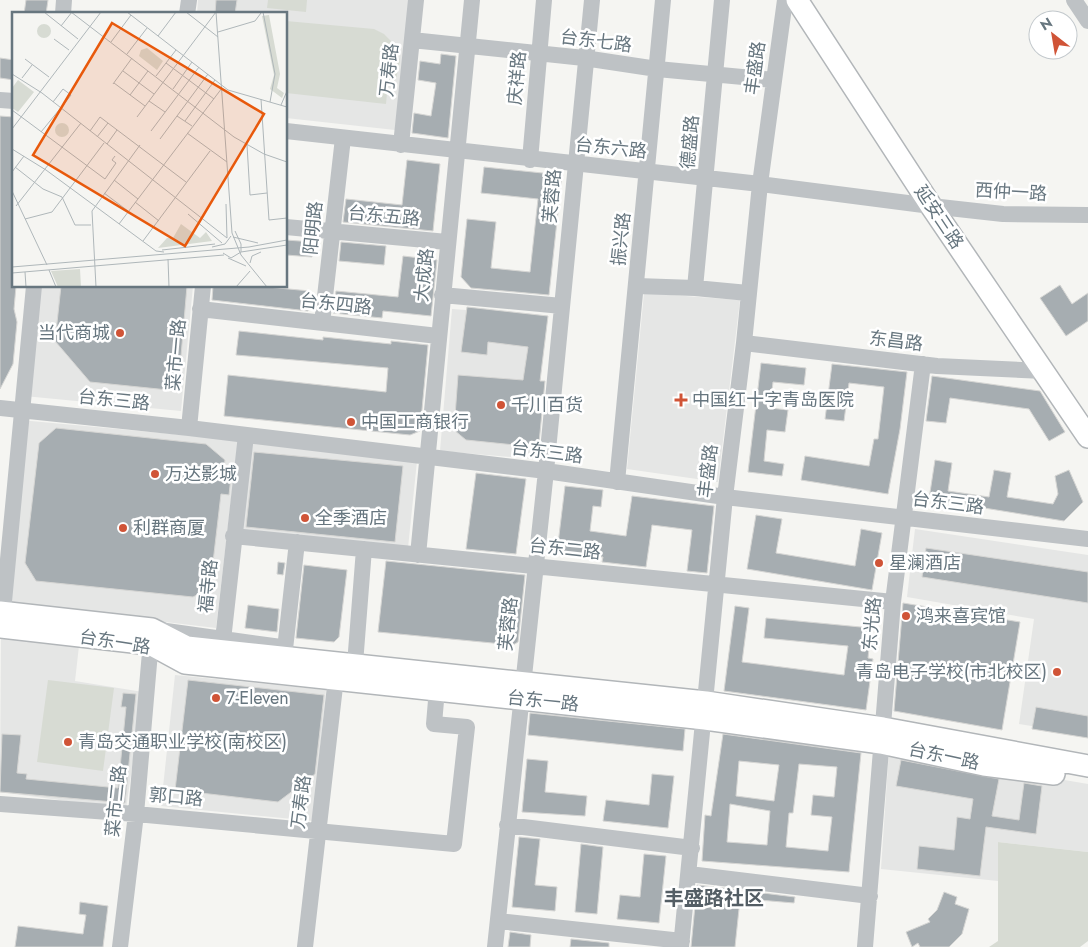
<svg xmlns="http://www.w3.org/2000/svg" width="1088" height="947" font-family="Jost,'Noto Sans SC',sans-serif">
<rect width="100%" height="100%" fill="#f5f5f2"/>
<!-- built -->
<path fill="#e5e6e5" d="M198,0H409L395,130L286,118V14H197Z
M35,286H193L181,411L24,396Z
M644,293L740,300L718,482L627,469Z
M452,309L548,316L541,371L535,459L440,451Z
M20,420L238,440L216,628L5,603Z
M249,440L417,461L408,548L242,530Z
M915,529L1088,555V735L1019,724L1034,619L907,597Z
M1,636L79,646L75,681L143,692L126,809L0,792Z
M175,675L326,690L313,821L161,806Z
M889,750L1088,784V852L998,842V881L881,869Z"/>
<!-- green -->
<path fill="#d7dbd3" d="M268,0H307L306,12L267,8Z
M286,21L374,29L384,34L396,46L400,61L396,79L384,92L387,93L386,104L286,93Z
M48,680L114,688L103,771L37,762Z
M998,842L1088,852V941L1080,947H989L998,941Z"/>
<!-- building -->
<path fill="#a6adb1" stroke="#d6d6d4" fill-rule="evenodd" d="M26,0H48L46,14H24Z
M216,0H237L235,14H215Z
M441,54L456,56L448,138L412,133L414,113L431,116L436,83L418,80L420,61L440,64Z
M0,58L14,60V80L0,78Z
M0,116L14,117V286H16L14,309L17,322L13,364L0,389Z
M407,160L440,164L433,231L343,222L346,199L402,205Z
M484,167L562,175L549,295L471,288L461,277L467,219L496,222L491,268L530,272L538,199L481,193Z
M286,240L313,242L312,257L286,255Z
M341,242L386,246L384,265L339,261Z
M403,256L437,260L431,316L383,311L382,318L333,313L336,291L398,297Z
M1060,285L1072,304L1088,293V321L1066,336L1040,298Z
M61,286H187L178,391L90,382L55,341Z
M213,286H257L310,291L308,311L212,300Z
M467,307L548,316L540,381H545L539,443L534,447L466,440L454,430L458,375L523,380L528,347L488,342L487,355L461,352Z
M239,331L323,340V337L391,344V341L428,345L420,431L410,435L224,416L228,375L386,392L388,368L236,355Z
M761,363L806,368L804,385L773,382L770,408L788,410L785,432L767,430L764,461L784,464L782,476L748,472Z
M832,364L907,372L900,429L888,494L801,480L805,456L869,466L874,439H878L884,387L849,383L844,421L825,419Z
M932,376L1040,391L1065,432L1049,441L1029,409L950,398L946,423L926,421Z
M56,428L206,444L225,460L224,468H232L229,495L221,494L210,588L193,597L36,581L25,563L39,443Z
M254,452L403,466L395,542L246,527Z
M935,460L952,463L948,491L989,497L994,470L1011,473L1007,497L1053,504L1058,494L1055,476L1069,470L1083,502L1064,521L929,499Z
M476,473L526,479L516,554L466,549Z
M565,486L603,490L601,507L593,506L590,531L626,536L632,496L714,506L707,573L687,571L692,530L652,525L646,567L602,562L603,557L557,552Z
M756,515L782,519L776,553L855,566L861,529L882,533L872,590L747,569Z
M926,548L1088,572V603L922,577Z
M386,561L525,575L518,642L513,645L378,632Z
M278,562L285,563L283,575L277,574Z
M304,565L347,570L339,637L334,642L296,638Z
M903,603L1020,622L1002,730L894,711Z
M248,605L279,609L277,632L245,628Z
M735,606L749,608L742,662L844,675L848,646L764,638L766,618L871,628L868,658L873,659L866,710L724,691Z
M188,680L324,695L315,774L278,802L175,790Z
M123,693L136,694L125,803L0,792L2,734L21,735L17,773L27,774L26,779L118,788L126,707H121Z
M1036,707L1088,716V738L1032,729Z
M530,713L685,729L683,751L528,735Z
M723,734L861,753L849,872L702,861L705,815L711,816ZM739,761L779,765L774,801L736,796ZM799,764L837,767L834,797L813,795L811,815L832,817L828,851L786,847L789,813H793ZM730,804L770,811L767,845L727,842Z
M527,759L548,761L545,792L587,796L585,816L522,812Z
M901,760L999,779L992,816L1019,820L1024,783L1042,786L1036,834L986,827L980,876L917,869L919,846L954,850L957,817L970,819L973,799L896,786Z
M652,774L674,776L668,828L603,821L606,800L649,805Z
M519,837L540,839L535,885L557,887L555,911L512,907Z
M581,844L603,847L597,914L575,912Z
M644,854L666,856L659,923L617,919L620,895L640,897Z
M697,885L741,890L735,947H691Z
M747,891L795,897L794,903L747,899Z
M944,892L957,897L955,904L969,909L962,934L949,947H920L918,943L912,947L906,932L930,922L928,919L937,910Z
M80,902L108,906L103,947H15L18,926L83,934L86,915L79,914Z
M510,932L531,935L530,947H508Z
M571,939L609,943V947H570Z"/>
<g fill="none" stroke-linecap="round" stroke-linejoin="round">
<!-- major casing -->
<g stroke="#b2b6b9" stroke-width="24">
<path id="major" d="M797,0L931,206L1088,437
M0,612L152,629L187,647L706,702L883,728L1088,766
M0,627L150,644L185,663L705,719L881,743L984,765L1054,774"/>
</g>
<!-- minor -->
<path stroke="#bec2c5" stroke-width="16" d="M1074,0L1088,21
M63,14L64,0
M187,14L189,0
M412,40L584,58L657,69L774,80
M0,100L14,101
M286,131L760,184L931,206L1003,214L1088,215
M401,145L416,0
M530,160L544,0
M286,227L447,242
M637,286L695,288L748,293
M695,288L722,0
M442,295L562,306
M200,309L438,336
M322,323L343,138
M744,343L937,366L1044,371
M0,408L189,428L546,471L725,497L1088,539
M189,428L203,286
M617,482L663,0
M233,536L893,602
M418,555L472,0
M3,612L34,286
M223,640L246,435
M284,658L297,542
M355,664L364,549
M0,804L136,814L454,844L467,727L434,724L437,689
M507,825L692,848
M689,874L870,896
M498,921L682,941
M120,947L136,814L152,629L281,647
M305,947L337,669
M495,947L546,471L592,0
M681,947L725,497L744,343L760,184L785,0
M865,947L893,602L923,364"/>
<!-- major -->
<use href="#major" stroke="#fff" stroke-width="21"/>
</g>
<!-- markers -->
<g fill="#d05437" stroke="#fff" stroke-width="2">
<circle cx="120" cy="333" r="5"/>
<path d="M678.5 392.5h5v5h5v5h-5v5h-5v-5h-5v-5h5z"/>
<circle cx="501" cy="405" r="5"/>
<circle cx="351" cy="422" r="5"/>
<circle cx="155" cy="474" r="5"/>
<circle cx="305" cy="518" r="5"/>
<circle cx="123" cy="528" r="5"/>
<circle cx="879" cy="563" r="5"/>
<circle cx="906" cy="616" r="5"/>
<circle cx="1057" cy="672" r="5"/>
<circle cx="216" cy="698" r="5"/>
<circle cx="68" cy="742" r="5"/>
</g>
<g text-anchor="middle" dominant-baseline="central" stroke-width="5" stroke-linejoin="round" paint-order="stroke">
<!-- street labels -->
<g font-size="18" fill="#67767f" stroke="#fff">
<text transform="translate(596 41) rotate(7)">台东七路</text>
<text transform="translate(755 68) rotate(-82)">丰盛路</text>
<text transform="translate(389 70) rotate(-84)">万寿路</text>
<text transform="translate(517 78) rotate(-85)">庆祥路</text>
<text transform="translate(690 142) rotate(-85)">德盛路</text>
<text transform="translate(611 148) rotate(6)">台东六路</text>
<text transform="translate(1011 192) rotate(3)">西仲一路</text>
<text transform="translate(552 196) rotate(-85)">芙蓉路</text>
<text transform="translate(384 216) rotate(5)">台东五路</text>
<text transform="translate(939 217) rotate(56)">延安三路</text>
<text transform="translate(313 228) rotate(-84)">阳明路</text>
<text transform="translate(621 239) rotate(-84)">振兴路</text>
<text transform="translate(424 275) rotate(-84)">大成路</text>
<text transform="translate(336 304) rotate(6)">台东四路</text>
<text transform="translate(896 341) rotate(7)">东昌路</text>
<text transform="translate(176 355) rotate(-85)">菜市一路</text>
<text transform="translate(114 400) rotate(6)">台东三路</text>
<text transform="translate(547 452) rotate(7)">台东三路</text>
<text transform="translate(708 471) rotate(-83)">丰盛路</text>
<text transform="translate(948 503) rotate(7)">台东三路</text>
<text transform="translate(565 549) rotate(6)">台东二路</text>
<text transform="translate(208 586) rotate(-84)">福寺路</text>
<text transform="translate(508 624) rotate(-84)">芙蓉路</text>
<text transform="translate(872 624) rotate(-85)">东光路</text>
<text transform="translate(115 642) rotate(9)">台东一路</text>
<text transform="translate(543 701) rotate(6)">台东一路</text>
<text transform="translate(944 756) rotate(12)">台东一路</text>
<text transform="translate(176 797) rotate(5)">郭口路</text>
<text transform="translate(116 801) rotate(-84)">菜市二路</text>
<text transform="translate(301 802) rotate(-83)">万寿路</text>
</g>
<!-- poi labels -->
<g font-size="18" fill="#67767f" stroke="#fff" text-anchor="start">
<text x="110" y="333" text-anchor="end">当代商城</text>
<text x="692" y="400">中国红十字青岛医院</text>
<text x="511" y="405">千川百货</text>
<text x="361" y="422">中国工商银行</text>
<text x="165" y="474">万达影城</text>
<text x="315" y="518">全季酒店</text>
<text x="133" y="528">利群商厦</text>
<text x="889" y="563">星澜酒店</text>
<text x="916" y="616">鸿来喜宾馆</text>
<text x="1047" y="672" text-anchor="end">青岛电子学校(市北校区)</text>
<text x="226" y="698">7-Eleven</text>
<text x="78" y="742">青岛交通职业学校(南校区)</text>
</g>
<!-- quarter labels -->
<g font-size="20" font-weight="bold" fill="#545e65" stroke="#fff">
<text x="714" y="898">丰盛路社区</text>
</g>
</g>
<!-- overview -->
<g transform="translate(12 12)">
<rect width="275" height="275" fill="#f5f5f2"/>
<path d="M257,3L268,62L265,76L272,81L270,86L258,77L262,63L250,4ZM25 19a7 7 0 1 1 14 0a7 7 0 1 1-14 0ZM135,36L151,49L145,58L127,44L129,38ZM6,68L22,80L6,100L0,96V76ZM43 118a7 7 0 1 1 14 0a7 7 0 1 1-14 0ZM169,212L188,226L194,220L200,229L146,236L155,226H161ZM68,257L69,275H46L39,259Z" fill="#d7dbd3"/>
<path fill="none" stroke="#afb7ba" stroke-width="1" d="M32,0L66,27M59,0L222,125L252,142L275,150M115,0L216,78L275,95M174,0L206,25M204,0L220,221L229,243L255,275M251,0L263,62L258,90M49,14L60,0M206,20L243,9L249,1M146,24L164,0M42,27L57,38M99,30L119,3M115,42L135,16M13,47L37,65M154,51L202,87M111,59L142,82M0,62L30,81L215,226M144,64L164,38M10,66L20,53M102,71L133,94M101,72L120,46M161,77L180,50M118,83L136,59M249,87L257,208L275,206M137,89L153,100M41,90L51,77L59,83L49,96M269,93L275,79M0,98L93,167L104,151L100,148L103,144M165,104L180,114M125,105L204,0M173,109L203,68M0,117L89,0M78,119L88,105L174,170M139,119L187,55M29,120L47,98M175,121L215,150M85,125L96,111M148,127L196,62M95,132L105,118M235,133L238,183L255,181M0,137L34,158L144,239L152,240M3,155L31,177L50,185L63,213H79M0,160L12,144M102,168L126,187M0,179L35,253M92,181L116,199M123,190L147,209M214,192L215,226M4,194L69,111M176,202L210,231M13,207L40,200L92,131M107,212L210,76M221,225L246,231M131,229L198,139M200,235L213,232L219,224M150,238L203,232M229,240L275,233M211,241L219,246L229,240V232L223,219M216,246L234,254M156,247L157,275M238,251L240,244L249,240M0,255L237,235L275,228M37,258L44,275M13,260L14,275M0,261L212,243M84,275L80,199L128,133M224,275L238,259"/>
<path fill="#e8590c" fill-opacity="0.15" stroke="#e8590c" stroke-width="2.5" d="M100,11L252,102L173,234L21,143Z"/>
<rect width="275" height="275" fill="none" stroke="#67767f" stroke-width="2.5"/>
</g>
<!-- north arrow -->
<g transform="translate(1053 35) rotate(329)"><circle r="24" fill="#ffffff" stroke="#c2c8cc"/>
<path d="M0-4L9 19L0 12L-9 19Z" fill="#d05437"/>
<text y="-8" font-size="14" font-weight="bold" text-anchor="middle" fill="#67767f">N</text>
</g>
</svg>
